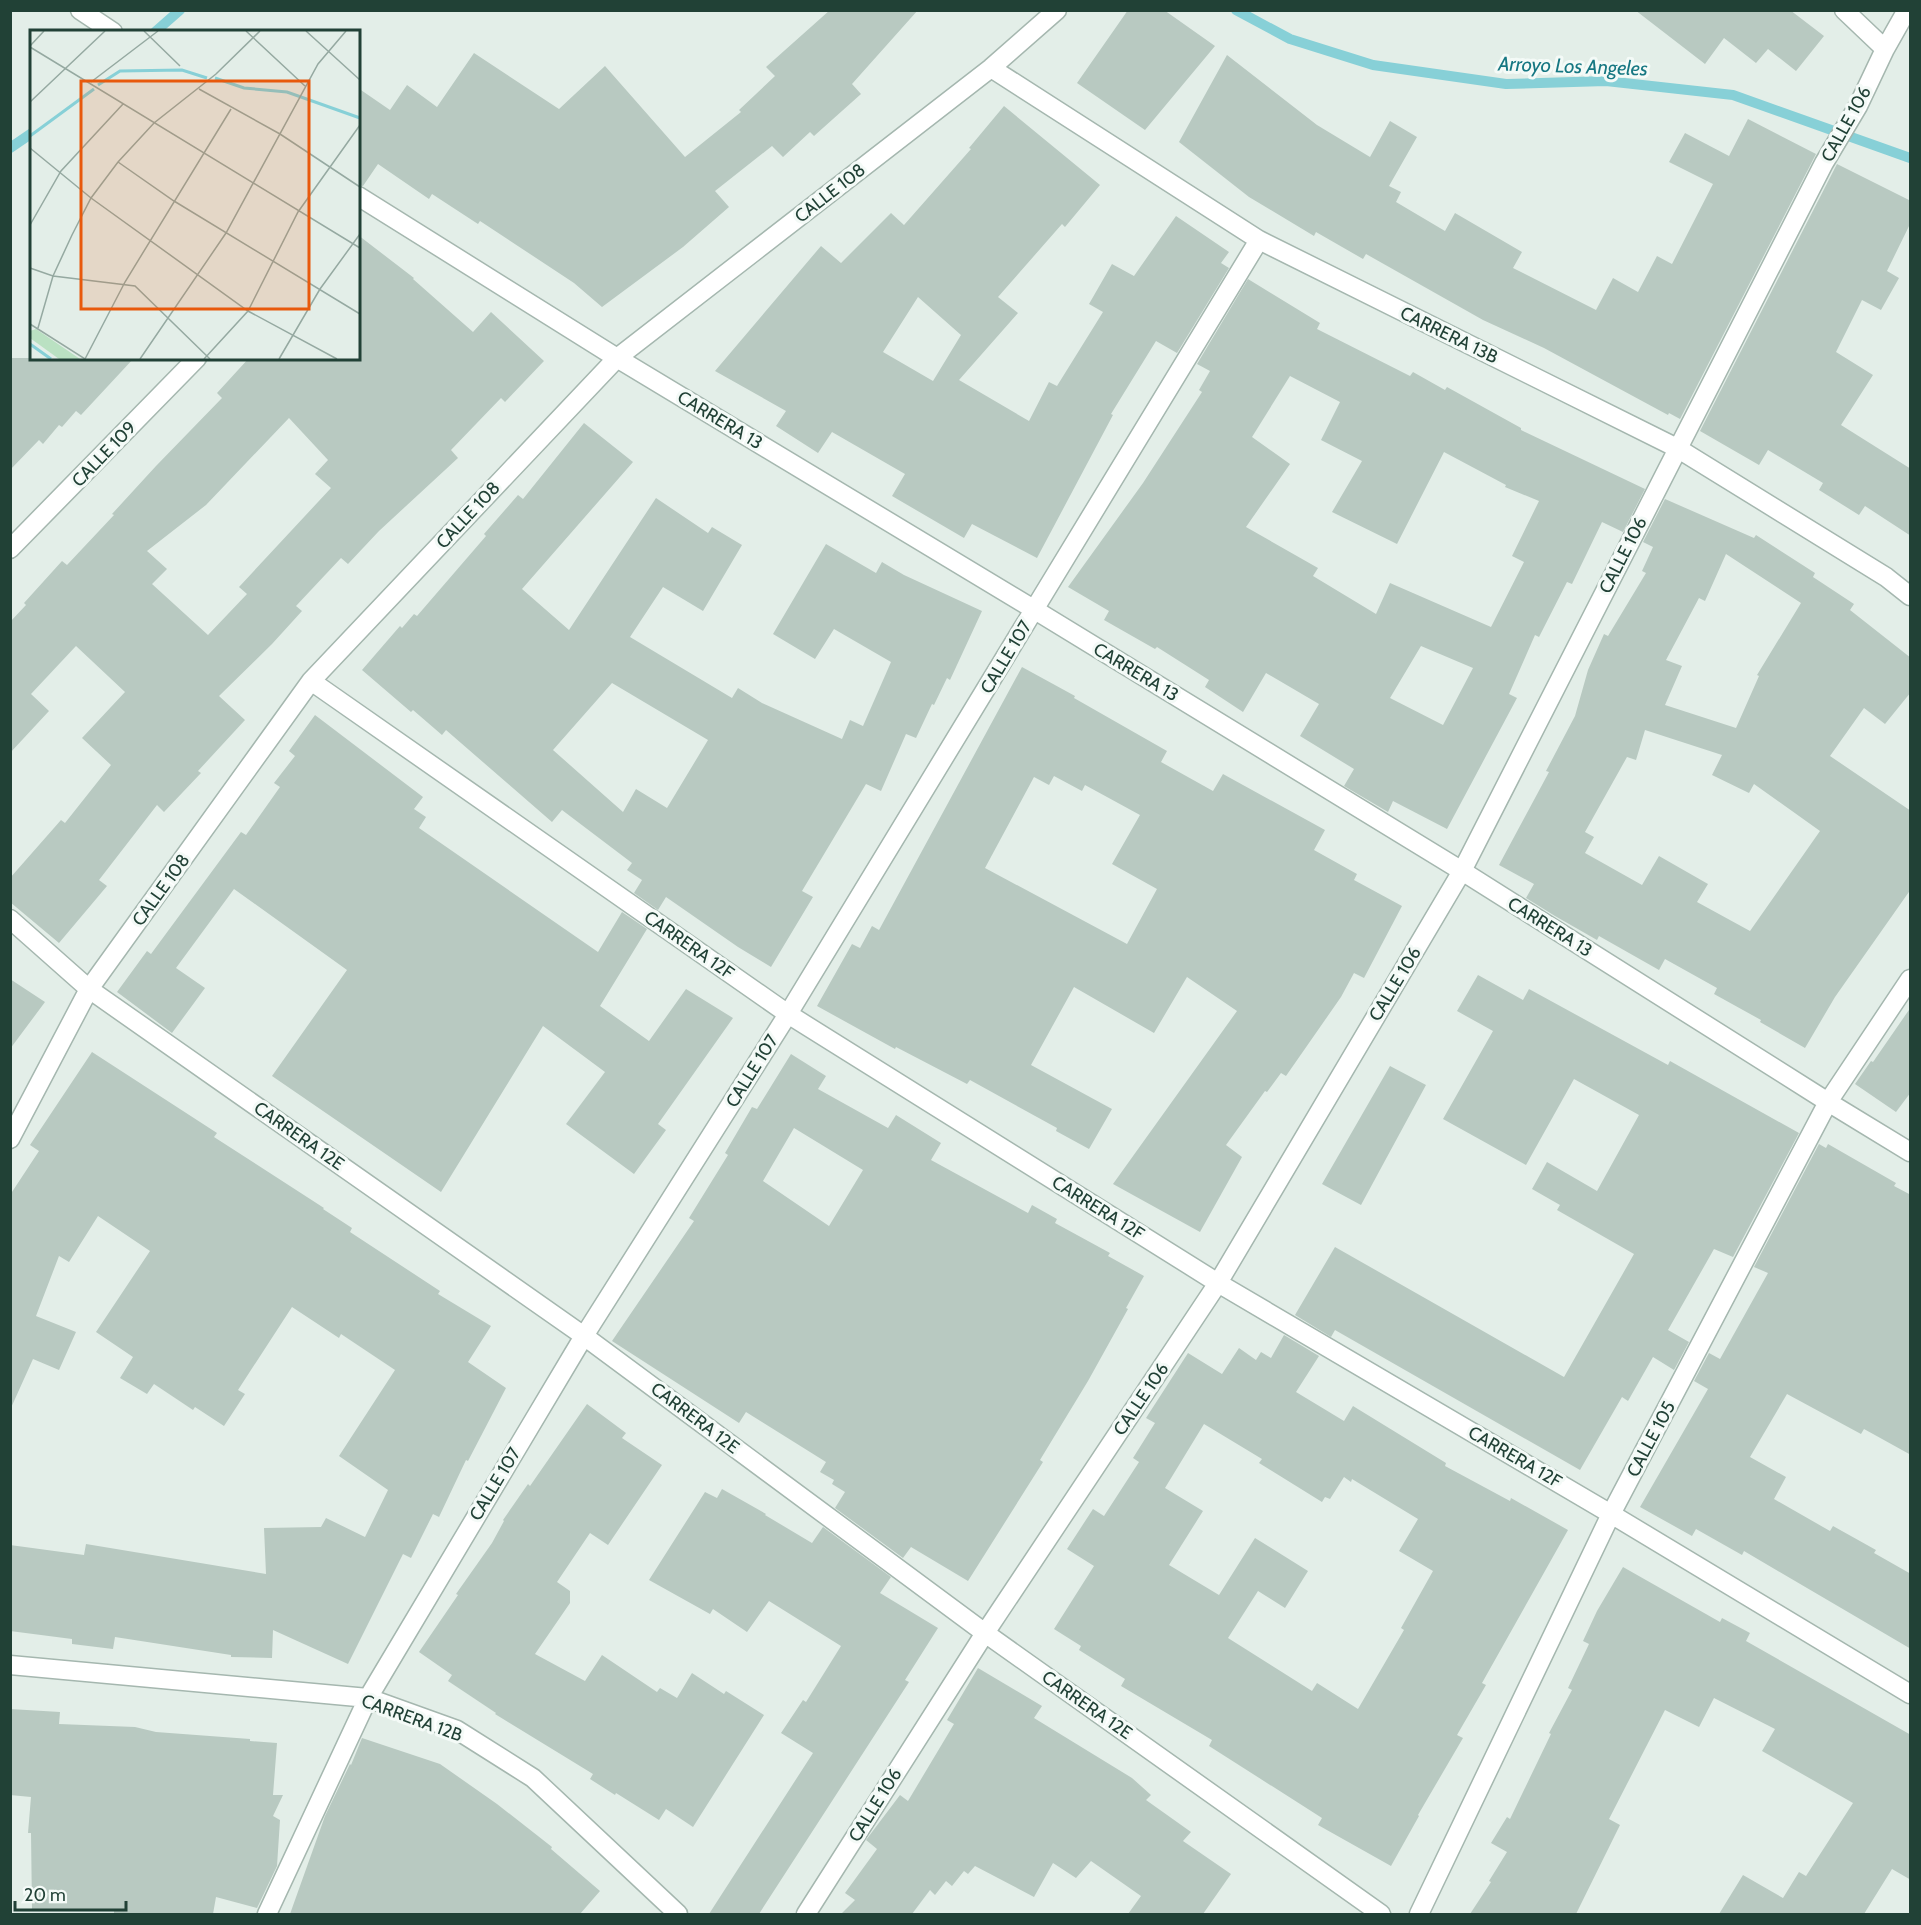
<svg xmlns="http://www.w3.org/2000/svg" width="1921" height="1925" font-family="Cabin,sans-serif">
<rect width="100%" height="100%" fill="#e3eee8"/>
<g fill="none" stroke-linecap="round" stroke-linejoin="round">
<!-- stream -->
<path stroke="#87d0d7" stroke-width="10" d="M1236,10L1290,39L1373,65L1506,84L1606,81L1733,95L1910,158
M155,32L180,10
M10,148L32,133"/>
</g>
<!-- building -->
<path fill="#b8c9c1" fill-rule="evenodd" d="M830,10H918L852,84L861,94L814,136L810,132L783,157L772,146L715,191L729,207L683,247L602,307L574,283L480,221L478,224L432,194L429,199L378,164L363,186L358,185V88L390,110L407,85L437,107L474,53L559,109L605,66L685,157L741,112L739,110L775,76L766,67Z
M1128,10H1164L1215,46L1145,130L1077,83Z
M1635,10H1790L1824,36L1796,71L1768,49L1756,63L1724,38L1705,64Z
M1227,55L1317,125L1370,157L1390,121L1417,137L1389,186L1401,192L1396,202L1445,231L1455,213L1522,252L1513,268L1596,310L1613,278L1638,292L1657,256L1672,264L1713,184L1669,162L1685,133L1729,156L1748,119L1816,154L1680,419L1669,413L1668,415L1544,348L1483,320L1366,254L1363,259L1316,232L1314,236L1249,197L1179,142Z
M1004,106L1100,185L1065,227L1062,224L998,297L1018,313L959,380L1029,421L1049,382L1057,386L1103,312L1089,304L1112,264L1134,276L1176,216L1229,252L1221,263L1229,268L1177,353L1156,341L1111,414L1113,415L1037,558L972,524L964,538L892,496L905,474L832,432L818,453L776,426L786,411L715,371L821,246L841,263L891,213L904,225L971,149L969,148ZM918,297L961,335L933,381L883,352Z
M1837,164L1911,201V222L1887,271L1899,278L1881,310L1862,300L1836,352L1873,375L1841,425L1911,469V536L1865,506L1859,515L1819,490L1823,483L1768,450L1759,465L1700,431Z
M358,235L414,278L413,279L473,332L491,312L544,361L505,402L501,398L451,450L458,458L379,531L348,564L341,558L296,606L302,611L272,644L219,696L245,720L198,771L201,773L164,812L157,805L99,880L107,886L59,943L10,902V878L61,820L65,823L111,765L82,738L125,692L76,646L31,694L49,711L10,753V622L26,605L24,603L62,561L67,565L114,515L112,514L156,466L222,398L217,393L249,358H358ZM289,418L328,460L315,474L331,488L239,587L247,594L208,635L152,584L167,569L147,551L206,505Z
M1248,279L1320,323L1317,329L1410,376L1413,372L1445,390L1447,387L1521,428V430L1645,489L1623,532L1602,522L1572,584L1567,582L1539,637L1535,635L1509,694L1517,698L1447,829L1393,801L1388,812L1344,786L1354,769L1300,736L1319,704L1266,673L1243,712L1205,687L1209,680L1157,647L1155,649L1104,620L1109,611L1068,587L1143,483L1202,392L1199,390L1210,371L1197,364ZM1290,376L1340,402L1321,440L1362,461L1332,512L1397,544L1444,452L1506,485L1505,487L1539,501L1512,556L1524,562L1491,627L1390,583L1376,614L1313,576L1318,568L1246,527L1290,464L1252,437ZM1421,646L1473,668L1443,725L1390,698Z
M10,358H134L81,415L76,411L62,427L59,425L43,444L39,440L10,470Z
M584,423L633,462L522,589L569,630L656,498L708,533L712,527L742,545L703,611L663,587L630,637L732,698L738,688L762,703L842,739L850,720L863,726L891,662L834,629L815,659L773,634L826,544L876,573L882,562L904,575L982,611L950,680L947,678L934,705L932,704L916,738L906,734L881,791L866,784L802,891L813,897L771,967L738,947L666,897L658,910L634,893L642,880L627,870L632,863L562,810L552,822L446,730L442,735L413,710L411,712L362,670L400,626L402,628L414,614L417,616L486,536L484,534L518,495L523,499ZM612,683L708,740L667,808L636,789L623,812L553,750Z
M1665,499L1754,538L1756,535L1815,573L1813,577L1854,604L1850,610L1911,658V692L1885,724L1864,708L1830,756L1911,811V889L1835,997L1805,1048L1760,1022L1761,1020L1714,994L1717,988L1665,959L1659,970L1599,936L1597,940L1555,916L1526,898L1534,884L1499,865L1549,772L1546,771L1575,716L1588,670L1604,634L1608,636L1646,573L1642,571L1653,547L1643,542ZM1726,554L1801,603L1757,675L1759,676L1736,728L1665,705L1682,666L1666,660L1699,598L1705,601ZM1645,730L1722,755L1712,775L1749,793L1754,784L1820,831L1750,931L1697,902L1708,884L1659,856L1642,885L1585,853L1594,837L1585,832L1627,757L1636,760Z
M1022,667L1075,696L1074,698L1167,751L1161,762L1213,791L1223,774L1325,830L1314,850L1357,874L1354,880L1402,906L1364,978L1354,973L1341,997L1286,1076L1281,1073L1267,1092L1265,1091L1226,1145L1242,1157L1200,1232L1113,1184L1237,1011L1187,977L1154,1033L1074,987L1031,1065L1112,1109L1089,1149L1056,1131L1057,1128L970,1080L967,1084L896,1047L895,1049L817,1006L852,944L860,948L872,926L879,930ZM1054,776L1082,791L1085,785L1140,815L1112,864L1157,889L1127,944L985,868L1034,777L1049,785Z
M315,715L423,797L414,809L426,817L419,828L598,952L622,912L647,929L600,1006L649,1041L686,989L733,1018L658,1124L666,1130L634,1174L566,1124L605,1072L543,1026L441,1192L272,1076L347,970L234,889L176,968L205,988L172,1033L117,992L147,951L151,954L241,832L246,835L280,787L274,783L295,756L289,751Z
M1478,975L1523,1000L1529,989L1668,1065L1670,1061L1799,1133L1733,1257L1714,1249L1668,1330L1689,1342L1674,1370L1653,1357L1628,1401L1622,1397L1580,1470L1335,1330L1331,1337L1295,1315L1335,1247L1564,1377L1634,1254L1557,1210L1560,1205L1532,1189L1547,1162L1597,1191L1639,1115L1574,1079L1526,1165L1443,1119L1493,1031L1457,1011Z
M10,979L45,1002L10,1049Z
M1911,1007V1092L1896,1112L1855,1084L1871,1061L1873,1062Z
M92,1052L217,1133L214,1137L324,1208L323,1209L352,1228L350,1232L440,1291L438,1294L491,1326L468,1362L506,1388L468,1461L466,1460L439,1517L433,1514L411,1558L403,1554L348,1664L273,1630L272,1658L231,1657V1655L115,1637L113,1649L72,1644V1639L10,1631V1545L84,1555L86,1544L266,1574L264,1528L321,1527L326,1518L365,1537L388,1490L339,1456L395,1370L341,1334L339,1338L292,1307L238,1390L245,1394L224,1426L195,1407L193,1410L154,1384L147,1394L120,1378L133,1357L96,1332L150,1251L98,1216L69,1262L59,1256L36,1316L76,1332L59,1370L33,1359L10,1410V1195L39,1151L30,1145Z
M791,1054L826,1076L818,1089L888,1128L896,1115L941,1143L931,1160L1028,1213L1032,1205L1057,1219L1055,1223L1110,1253L1108,1256L1144,1276L1126,1308L1128,1309L1088,1381L1040,1460L1043,1462L968,1581L911,1547L903,1558L835,1508L845,1492L832,1484L834,1480L820,1472L826,1462L746,1412L739,1423L612,1341L694,1221L689,1218L728,1155L725,1153L752,1107L757,1109ZM794,1128L863,1170L829,1226L763,1181Z
M1390,1066L1426,1085L1361,1205L1322,1184Z
M1819,1144L1826,1148L1828,1144L1896,1183L1894,1186L1911,1195V1455L1864,1429L1861,1434L1787,1394L1750,1457L1786,1477L1774,1499L1830,1531L1833,1526L1876,1550L1874,1553L1911,1574V1649L1744,1551L1742,1555L1696,1529L1692,1536L1640,1507L1708,1389L1694,1381L1709,1353L1720,1359L1768,1273L1754,1267Z
M1284,1335L1319,1356L1296,1392L1344,1421L1353,1406L1446,1463L1445,1466L1510,1501L1511,1498L1568,1530L1482,1683L1486,1685L1457,1735L1463,1738L1418,1815L1419,1816L1391,1866L1318,1825L1322,1818L1209,1746L1212,1740L1121,1686L1125,1679L1079,1650L1081,1646L1054,1629L1094,1566L1067,1549L1093,1509L1104,1516L1139,1462L1133,1458L1155,1423L1146,1418L1188,1353L1222,1374L1239,1348L1256,1360L1261,1352L1271,1358ZM1204,1424L1262,1459L1259,1463L1322,1502L1325,1497L1330,1499L1344,1477L1351,1482L1352,1479L1418,1519L1399,1551L1433,1571L1401,1628L1404,1630L1358,1709L1317,1683L1312,1691L1228,1638L1258,1591L1285,1608L1308,1571L1255,1538L1219,1595L1169,1565L1203,1511L1165,1488Z
M587,1404L626,1433L622,1438L662,1465L608,1545L590,1533L557,1582L570,1591V1603L535,1654L585,1681L602,1655L657,1692L660,1688L677,1698L692,1673L724,1694L726,1691L764,1715L693,1827L666,1809L659,1820L616,1793L615,1795L590,1779L593,1774L495,1714L496,1713L448,1681L452,1675L419,1652L458,1595L456,1594L492,1543L504,1521L503,1520L528,1484L530,1486Z
M722,1489L766,1514L765,1515L812,1543L823,1527L891,1577L880,1593L938,1628L905,1680L909,1682L759,1914H709L813,1753L781,1733L803,1700L806,1702L841,1646L769,1601L747,1632L713,1609L710,1614L649,1580L705,1492L717,1498Z
M1623,1567L1720,1622L1722,1618L1750,1633L1746,1641L1911,1735V1880L1892,1869L1864,1914H1719L1743,1875L1783,1898L1799,1872L1806,1876L1853,1803L1762,1751L1775,1729L1714,1698L1699,1727L1665,1710L1609,1819L1620,1825L1576,1914H1470L1491,1882L1489,1881L1507,1852L1491,1843L1507,1817L1510,1819L1551,1734L1549,1733L1572,1690L1568,1688L1589,1644L1583,1641L1597,1611Z
M978,1668L1042,1706L1034,1718L1132,1778L1151,1795L1146,1800L1191,1832L1183,1841L1231,1874L1203,1914H1128L1141,1896L1091,1861L1076,1878L1053,1863L1034,1897L975,1866L968,1874L964,1871L952,1886L946,1881L935,1895L930,1890L912,1914H841L855,1900L845,1893L877,1849L866,1840L900,1795L908,1801L954,1724L947,1720Z
M10,1709L60,1712L59,1724L135,1727L156,1732L250,1739V1741L277,1743L273,1795H283L273,1816L280,1820L277,1866L257,1908L216,1897L213,1914H114V1909L32,1910L31,1833H28L31,1797L10,1795Z
M362,1738L440,1764L497,1804L552,1847L551,1849L600,1891L580,1914H290L325,1816L350,1764L351,1765Z"/>
<g fill="none" stroke-linecap="round" stroke-linejoin="round">
<!-- minor casing -->
<g stroke="#a5b7af" stroke-width="21">
<path id="minor" d="M80,10L113,32
M1844,10L1885,49
M991,68L1259,240L1677,448L1886,577L1910,596
M358,196L617,358L1035,610L1462,871L1828,1102L1910,1152
M10,549L197,358
M311,681L788,1014L1218,1283L1611,1514L1910,1694
M10,919L89,989L584,1336L985,1633L1381,1914
M10,1139L89,989L311,681L617,358L991,68L1057,10
M10,1665L368,1698L457,1730L533,1778L678,1914
M267,1914L368,1698L584,1336L788,1014L1259,240
M806,1914L985,1633L1218,1283L1462,871L1824,163L1858,106L1885,49L1907,10
M1419,1914L1611,1514L1828,1102L1910,979"/>
</g>
<!-- minor -->
<use href="#minor" stroke="#fff" stroke-width="18"/>
</g>
<g text-anchor="middle" dominant-baseline="central" stroke-width="6" stroke-linejoin="round" paint-order="stroke">
<!-- street labels -->
<g font-size="18" fill="#214136" stroke="#f4faf7">
<text transform="translate(1846 124) rotate(-61)">CALLE 106</text>
<text transform="translate(830 193) rotate(-38)">CALLE 108</text>
<text transform="translate(1449 335) rotate(26)">CARRERA 13B</text>
<text transform="translate(720 420) rotate(31)">CARRERA 13</text>
<text transform="translate(104 454) rotate(-46)">CALLE 109</text>
<text transform="translate(468 515) rotate(-47)">CALLE 108</text>
<text transform="translate(1623 555) rotate(-63)">CALLE 106</text>
<text transform="translate(1006 657) rotate(-59)">CALLE 107</text>
<text transform="translate(1136 672) rotate(31)">CARRERA 13</text>
<text transform="translate(161 890) rotate(-54)">CALLE 108</text>
<text transform="translate(1550 927) rotate(32)">CARRERA 13</text>
<text transform="translate(689 945) rotate(35)">CARRERA 12F</text>
<text transform="translate(1395 984) rotate(-59)">CALLE 106</text>
<text transform="translate(752 1071) rotate(-58)">CALLE 107</text>
<text transform="translate(299 1136) rotate(35)">CARRERA 12E</text>
<text transform="translate(1098 1208) rotate(32)">CARRERA 12F</text>
<text transform="translate(1141 1399) rotate(-56)">CALLE 106</text>
<text transform="translate(695 1418) rotate(37)">CARRERA 12E</text>
<text transform="translate(1651 1439) rotate(-62)">CALLE 105</text>
<text transform="translate(1515 1457) rotate(30)">CARRERA 12F</text>
<text transform="translate(495 1484) rotate(-59)">CALLE 107</text>
<text transform="translate(1087 1705) rotate(35)">CARRERA 12E</text>
<text transform="translate(412 1718) rotate(20)">CARRERA 12B</text>
<text transform="translate(875 1805) rotate(-58)">CALLE 106</text>
</g>
<!-- water labels -->
<g font-size="20" font-style="italic" fill="#167782" stroke="#f4faf7">
<text transform="translate(1573 66) rotate(2)">Arroyo Los Angeles</text>
</g>
</g>
<!-- overview -->
<g transform="translate(30 30)">
<rect width="330" height="330" fill="#e3eee8"/>
<path d="M6,299L50,329H29L0,308V301Z" fill="#bae1c2"/>
<path fill="none" stroke="#87d0d7" stroke-width="3" d="M185,48L214,58L257,62L330,88M68,55L90,41L152,40L177,48M0,106L64,59M0,314L21,329"/>
<path fill="none" stroke="#95a9a1" stroke-width="1.5" d="M114,1L150,36M216,1L275,56M276,1L330,50M0,16L14,1M0,17L330,218M61,52L128,1M169,59L250,104L330,157M0,72L75,1M0,118L61,168L218,281L307,329M88,132L144,171L330,284M0,195L31,141L93,74M0,238L23,246L105,256L180,329M0,294L55,329L95,252L201,79M8,298L23,246L42,205L61,168L88,132L124,93L186,44L230,1M110,329L196,203L288,34L316,1M174,329L218,281L268,182L330,95M249,329L290,259L330,204"/>
<path fill="#e8590c" fill-opacity="0.15" stroke="#e8590c" stroke-width="3" d="M51,51H279V279H51Z"/>
<rect width="330" height="330" fill="none" stroke="#214136" stroke-width="3"/>
</g>
<!-- border -->
<rect width="1921" height="1925" fill="none" stroke="#214136" stroke-width="24"/>
<!-- scale -->
<path d="M15 1901v9h111v-9" fill="none" stroke="#214136" stroke-width="3"/>
<text x="24" y="1901" font-size="18" fill="#214136" stroke="#f4faf7" stroke-width="4.5" paint-order="stroke">20 m</text>
</svg>
